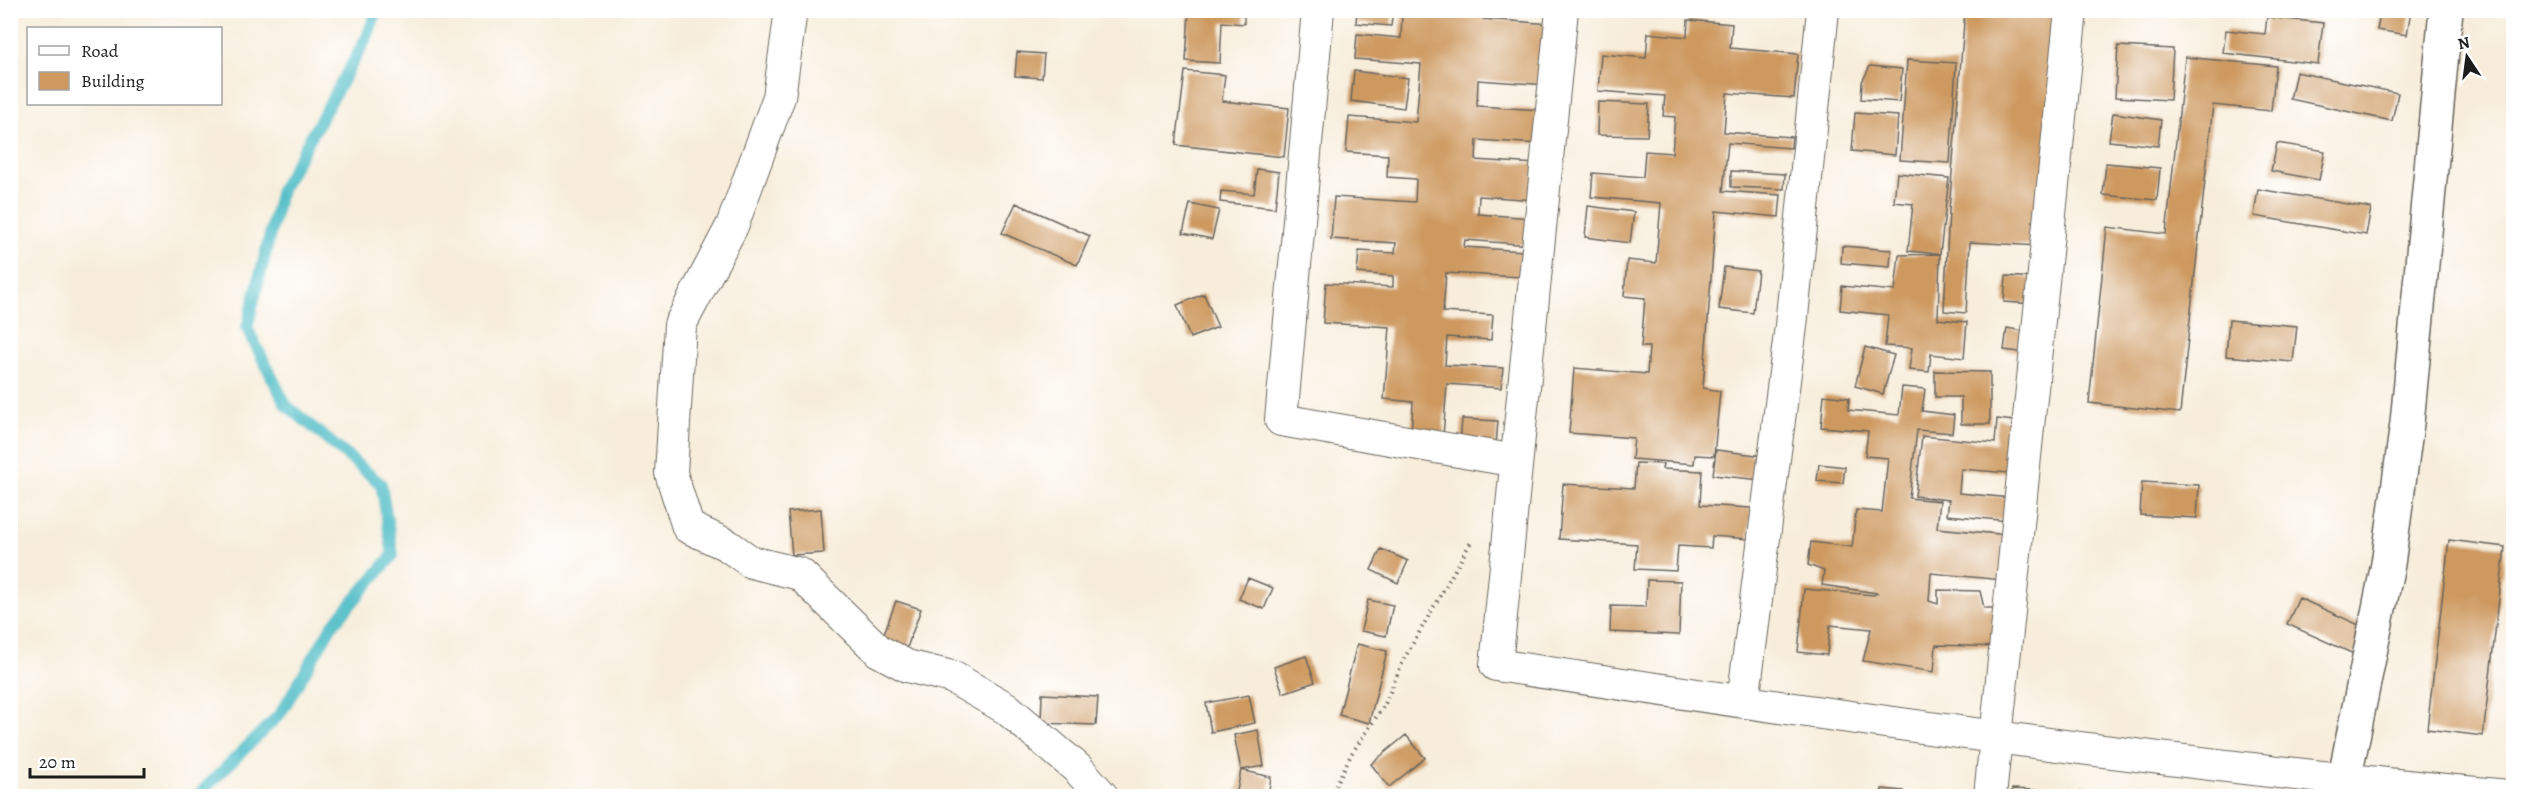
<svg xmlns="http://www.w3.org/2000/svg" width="2524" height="807" font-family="Alegreya,serif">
<rect width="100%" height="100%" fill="#fff"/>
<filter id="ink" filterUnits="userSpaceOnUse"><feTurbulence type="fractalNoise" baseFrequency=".0167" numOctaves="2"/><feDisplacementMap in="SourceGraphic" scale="12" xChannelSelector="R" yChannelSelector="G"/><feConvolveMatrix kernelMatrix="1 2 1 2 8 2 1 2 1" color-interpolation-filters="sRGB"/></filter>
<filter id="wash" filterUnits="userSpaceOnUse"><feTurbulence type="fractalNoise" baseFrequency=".008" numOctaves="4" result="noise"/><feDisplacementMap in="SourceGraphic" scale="24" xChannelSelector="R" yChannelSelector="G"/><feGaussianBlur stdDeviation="1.35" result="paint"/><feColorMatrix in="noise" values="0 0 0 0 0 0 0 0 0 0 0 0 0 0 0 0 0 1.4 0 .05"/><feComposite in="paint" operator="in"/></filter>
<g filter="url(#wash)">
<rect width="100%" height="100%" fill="#f7edda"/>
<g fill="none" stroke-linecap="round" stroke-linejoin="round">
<!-- stream -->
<path stroke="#4ebcc6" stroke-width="12" d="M197,796L280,714L332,626L393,555L381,484L286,405L247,328L281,190L367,37L377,10"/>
</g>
<g id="blocks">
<!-- building -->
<path fill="#cd995e" d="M1189,10H1244V24L1222,22L1220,63L1186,61Z
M1357,10H1393L1391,26L1356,23Z
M1429,10H1484L1483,19L1553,24L1548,85L1478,80L1477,106L1542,110L1540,144L1477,140L1476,160L1538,164L1535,200L1479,196L1478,214L1533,218L1531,245L1465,240L1464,247L1523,251L1522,277L1446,273L1443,312L1493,315L1491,340L1447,337L1445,365L1503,368L1501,388L1447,384L1443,437L1411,435L1413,402L1384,399L1390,327L1323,323L1326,283L1393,287V276L1357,273L1359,251L1395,253L1396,243L1331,239L1334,197L1415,202L1416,179L1387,177L1388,155L1346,152L1349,117L1416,122L1421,64L1355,59L1357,34L1401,38L1402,13L1429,16Z
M1965,10H2061L2039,246L1970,242L1966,313L1944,311L1949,210Z
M2381,10H2411L2407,35L2377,30Z
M2267,17L2323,23L2318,64L2223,53L2226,30L2265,34Z
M1688,20L1732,24L1730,48L1798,54L1794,98L1727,93L1724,132L1792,137L1791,148L1728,143L1723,191L1781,195L1779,217L1716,211L1703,388L1720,391L1714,456L1695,455L1694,464L1632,459L1634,438L1569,433L1574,368L1647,374L1649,347H1641L1645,298L1624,296L1627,260L1656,263L1661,203L1591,197L1593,173L1643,177L1645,151L1672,153L1675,117L1663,116L1665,96L1598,91L1601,54L1646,58L1648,33L1687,37Z
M2118,46L2173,49L2170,100L2115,97Z
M1017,52L1044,54L1042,78L1015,76Z
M2185,57L2276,66L2271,111L2213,105L2180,413L2089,403L2107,227L2166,234Z
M1907,60L1956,63L1950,163L1900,160Z
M1870,66L1902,69L1899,102L1861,99L1862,82Z
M1185,71L1225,75L1222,101L1289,108L1284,157L1176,145Z
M1354,71L1408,78L1404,108L1351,101Z
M2296,72L2398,93L2392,121L2290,99Z
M1598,102L1649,104L1647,136L1597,135Z
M1855,113L1898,116L1895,155L1852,151Z
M2113,113L2161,120L2158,146L2109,141Z
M2277,143L2325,151L2319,180L2271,171Z
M2106,163L2160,168L2157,200L2103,195Z
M1257,169L1279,172L1275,208L1220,202L1221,191L1254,194Z
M1731,171L1785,174L1784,189L1731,187Z
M1897,173L1949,178L1940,254L1938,319L1967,322L1964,358L1931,354L1929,372L1909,370L1912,348L1885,346L1888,315L1840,310L1842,286L1895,291L1899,255L1940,254L1908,251L1913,204L1894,202Z
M2258,189L2371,208L2366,235L2254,216Z
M1016,203L1090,236L1077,265L1002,233Z
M1190,204L1219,210L1212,239L1183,233Z
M1588,206L1634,212L1630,243L1585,237Z
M1842,246L1891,250L1890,267L1841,263Z
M1724,267L1758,271L1753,313L1719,309Z
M2006,276L2035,278L2033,304L2004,302Z
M1204,294L1218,327L1190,338L1177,305Z
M2229,320L2297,326L2293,362L2226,356Z
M2007,328L2029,332L2027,353L2004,350Z
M1865,347L1894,355L1883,394L1855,386Z
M1935,371L1990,372V424H1961V397H1935Z
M1902,387L1925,389L1922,411L1954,415L1952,433L1917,430L1909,498L1940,501L1937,528L2008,535L2003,580L1931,573L1929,601L1938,604V590L1980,591L1984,608H2001L2000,647L1936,645L1934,672L1863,661L1871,629L1830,625L1827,655L1798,652L1804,589L1874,595L1877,593L1822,585L1824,571L1808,565L1811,542L1852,547L1856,510L1882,512L1888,458L1865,456L1868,431L1821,427L1824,395L1849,398L1848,410L1899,415Z
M1462,419L1498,421L1496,446L1460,444Z
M1997,419L2014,421L2009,473L1961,469L1959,493L2011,498L2009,521L1947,515L1949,500L1915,496L1922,436L1995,443Z
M1716,450L1764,456L1761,480L1713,475Z
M1636,463L1663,464L1662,469L1702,471L1700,505L1751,508L1749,539L1712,536L1711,548L1678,546L1676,571L1635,569L1637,544L1559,539L1563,484L1634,488Z
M1819,464L1845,467L1843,483L1817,481Z
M2142,482L2199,485L2197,518L2140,515Z
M821,509L824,553L792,555L788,512Z
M2449,540L2505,547L2483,736L2427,729Z
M1381,549L1408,561L1398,583L1371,570Z
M1248,578L1273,588L1264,609L1239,599Z
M1647,580L1681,581L1679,635L1610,632L1611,606L1646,607Z
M2299,598L2368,629L2356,655L2287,624Z
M1368,600L1393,605L1386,636L1361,631Z
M896,601L921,609L904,656L879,647Z
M1357,644L1387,651L1369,723L1339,715Z
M1306,656L1315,682L1283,693L1274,667Z
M1042,694L1098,697L1096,725L1041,723Z
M1249,695L1255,723L1211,732L1206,703Z
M1258,730L1264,766L1241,770L1271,777L1268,796H1236L1241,770L1234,735Z
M1406,735L1425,758L1389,787L1371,764Z
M1882,789L1903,791V796H1881Z
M2012,789L2148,795V796H2011Z"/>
</g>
</g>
<g filter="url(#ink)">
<use href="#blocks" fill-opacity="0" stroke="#69655e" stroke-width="1.5"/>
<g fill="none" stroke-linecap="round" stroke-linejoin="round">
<!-- minor casing -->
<g stroke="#69655e" stroke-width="34">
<path id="minor" d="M791,10L779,97L732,226L680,325L671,473L688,527L727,545L751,562L800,574L879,651L907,666L952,677L1006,708L1078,769L1102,796
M1318,10L1281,420L1516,461
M1562,10L1496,665C1832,716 2169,764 2508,796
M1743,702L1791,326L1823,10
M1990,796L2071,10"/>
</g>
<!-- tertiary casing -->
<g stroke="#69655e" stroke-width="36">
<path id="tertiary" d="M2341,796L2388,564L2407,423L2446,10"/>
</g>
<!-- path -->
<path stroke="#69655e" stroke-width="4" stroke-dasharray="1.5 4.5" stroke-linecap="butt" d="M1330,796L1352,753L1385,704L1404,659L1472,540"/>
<!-- minor -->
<use href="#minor" stroke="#fff" stroke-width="32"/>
<!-- tertiary -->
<use href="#tertiary" stroke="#fff" stroke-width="33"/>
</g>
</g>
<!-- margin -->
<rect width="2524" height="807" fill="none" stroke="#fff" stroke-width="36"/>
<!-- legend -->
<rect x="27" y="27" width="195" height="78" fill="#ffffff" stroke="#a4a4a4" stroke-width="1.5"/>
<rect x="39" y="46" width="30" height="9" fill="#ffffff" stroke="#a4a4a4" stroke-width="1.5"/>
<text x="81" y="57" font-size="18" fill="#1c1c1c">Road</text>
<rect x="39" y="72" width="30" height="18" fill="#cd995e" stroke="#a4a4a4" stroke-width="1.5"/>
<text x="81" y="87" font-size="18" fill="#1c1c1c">Building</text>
<!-- north arrow -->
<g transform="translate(2467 57) rotate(347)" stroke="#ffffff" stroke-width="4.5" paint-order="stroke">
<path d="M0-4.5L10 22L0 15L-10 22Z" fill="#1c1c1c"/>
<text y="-9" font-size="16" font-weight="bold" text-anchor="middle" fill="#1c1c1c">N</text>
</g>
<!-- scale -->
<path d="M30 768v9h114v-9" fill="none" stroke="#1c1c1c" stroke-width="3"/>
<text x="39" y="768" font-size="18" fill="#1c1c1c" stroke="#ffffff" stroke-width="4.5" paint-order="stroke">20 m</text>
</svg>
